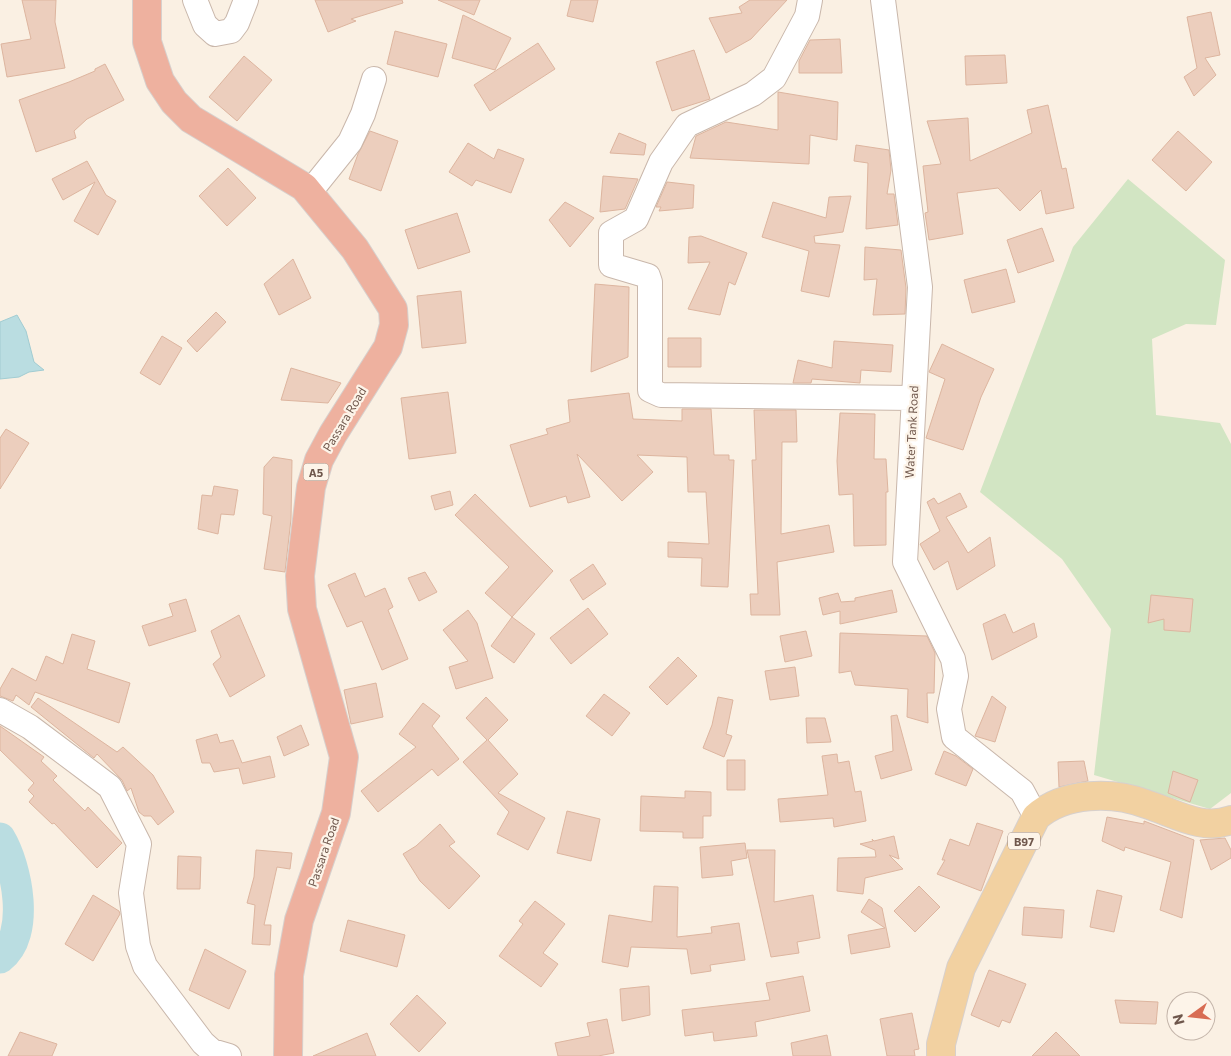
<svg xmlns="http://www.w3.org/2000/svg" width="1231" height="1056" font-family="Commissioner,sans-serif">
<rect width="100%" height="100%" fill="#faf0e3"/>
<!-- green -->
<path fill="#d2e5c3" d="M1128,179L1225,260L1216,325L1186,324L1152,339L1156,415L1220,423L1231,444V793L1210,809L1094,775L1111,629L1062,559L980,492L1073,247Z"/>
<!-- water -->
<path fill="#badde1" stroke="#a1ccd2" d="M17,315L26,331L34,362L44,370L29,372L19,377L0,379V322Z"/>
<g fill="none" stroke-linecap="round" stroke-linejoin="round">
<!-- river -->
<path stroke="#badde1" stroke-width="31" d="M0,838C17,866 31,935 0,958"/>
</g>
<!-- building -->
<path fill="#eccebd" stroke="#ddb59f" d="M22,0H56L55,22L65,68L7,77L1,44L31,39Z
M315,0H402L403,3L351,19L356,21L328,32Z
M438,0H480L474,15Z
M571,0H598L593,22L567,16Z
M750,0H787L751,39L726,53L709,18L742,13L739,7Z
M1211,12L1220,55L1205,58L1216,75L1194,96L1184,77L1197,68L1187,17Z
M463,15L511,38L495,70L452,58Z
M395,31L447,44L438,77L387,64Z
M840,39L842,73H799V61L810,40Z
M538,43L555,69L490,111L474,85Z
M694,50L710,99L672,111L656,62Z
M1005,55L1007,83L966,85L965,56Z
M244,56L272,80L237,121L209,97Z
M105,64L124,100L87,119L74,131L76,138L36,152L19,100L69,82L95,71V69Z
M778,92L838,102L837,140L810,135L809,164L690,158L696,136L726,122L778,130Z
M1048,105L1062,169L1066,168L1074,208L1046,214L1041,190L1020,211L998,188L957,193L963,234L929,240L925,213L928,212L923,166L941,164L927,121L968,118L970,161L1032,133L1027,110Z
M370,131L398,141L381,191L349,179L358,154Z
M1178,131L1212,162L1186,191L1152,160Z
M619,133L646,144L644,155L610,153Z
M468,143L494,159L498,149L524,159L511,193L476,180L472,186L449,172Z
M856,145L889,150L891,170L887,194H894L898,225L866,229L868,163L854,161Z
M87,161L106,195L116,201L98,235L74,221L95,182L63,200L52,179Z
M228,168L256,198L227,226L199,196Z
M603,176L638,179L625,209L600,212Z
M667,182L694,185L693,208L659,211L661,207H656Z
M851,196L843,232L814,236L815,243L840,245L829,297L801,291L809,251L762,237L773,202L826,218L829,197Z
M565,202L594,218L570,247L549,220Z
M457,213L470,252L418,269L405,230Z
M1042,228L1054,261L1018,273L1007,240Z
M701,236L747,253L735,285L729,282L720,315L688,309L710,262L688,263L689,237Z
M865,247L901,250L906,288L905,314L873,315L877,279L864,280Z
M293,259L311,298L279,315L264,284Z
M1006,269L1015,302L972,313L964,280Z
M595,284L629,287L628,357L591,372Z
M461,291L466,343L422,348L417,296Z
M216,312L226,322L197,352L187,341Z
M162,336L182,348L160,385L140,373Z
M668,338H701V367H668Z
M834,341L893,345L891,372L861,370L860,383L812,379L811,383H793L798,360L832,368Z
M942,344L994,369L981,397L963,450L926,438L945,379L929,372Z
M291,368L341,383L328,403L281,400Z
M448,392L456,453L409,459L401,398Z
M629,393L633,419L682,421V409H711L714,455H729V460H734L728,587L701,586L702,558L668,557V542L709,544L706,492H688L687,457L637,455L653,472L622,501L577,454L590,497L568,503L566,496L530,507L510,445L548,434L546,429L570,422L568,400Z
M754,410H796L797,442H782L781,534L829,525L834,552L777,562L780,615H751L750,594H758L752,460H756Z
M840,413L875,414L874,459H886L888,492H886V545L854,546L853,494L839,495L837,461Z
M6,429L29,443L0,489V438Z
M273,457L292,460L291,519L285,572L264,569L272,516L263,514L264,467Z
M214,486L238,490L234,515L221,514L218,534L198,529L202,495L212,496Z
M450,491L453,505L435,510L431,496Z
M960,493L967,507L946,517L968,553L990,537L995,566L957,590L948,561L934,570L920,544L940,531L927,502L934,498L938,504Z
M475,494L553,571L512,617L485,593L509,567L455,515Z
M593,564L606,584L583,600L570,580Z
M425,572L437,592L419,601L408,578Z
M355,573L365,597L385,588L393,607L388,610L408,659L382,670L362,621L347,627L328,585Z
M892,590L897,612L840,624V611L823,615L819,598L838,593L841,602L855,601V598Z
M1151,595L1193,599L1190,632L1164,630V619L1148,623Z
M186,599L196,631L149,646L142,626L173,616L169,604Z
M588,608L608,634L571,664L550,638Z
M468,610L477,623L493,678L456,689L449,667L468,661L443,630Z
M1005,614L1013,633L1034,623L1037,637L992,660L983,624Z
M239,615L265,676L230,697L213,664L221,657L211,631Z
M512,617L535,634L514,663L491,646Z
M806,631L812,656L785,662L780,636Z
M840,633L927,636L935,653L934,693H927L928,723L907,717L908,689L855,685L851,671L839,673Z
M72,634L95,641L87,669L130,683L119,723L35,692L29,705L16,695L13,701L0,696V689L12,668L36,681L46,656L63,664Z
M678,657L697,676L667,705L649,687Z
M795,667L799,696L770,700L765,671Z
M376,683L383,717L351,724L344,690Z
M604,694L630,713L612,736L586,716Z
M992,696L1006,707L995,742L975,736Z
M486,697L508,720L488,740L518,774L498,793L545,818L528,850L497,834L509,812L463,762L487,740L466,718Z
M718,697L733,700L726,734L732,736L724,757L703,748L712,725Z
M38,698L117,752L123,747L153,775L174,812L158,825L151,816H144L139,812L131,788L127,791L122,780L97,754L94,758L31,707Z
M423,703L440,716L432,726L459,759L438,776L432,769L378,812L361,791L416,747L399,734Z
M897,715L912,770L881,779L875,756L893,751L891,716Z
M806,718H825L831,742L807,743Z
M301,725L309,745L284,756L277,737Z
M0,726L44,757L41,761L57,776L53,780L85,811L88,807L122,843L97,868L54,823L52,824L29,802L34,796L28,790L34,783L0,750Z
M217,734L220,743L233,740L242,763L270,756L275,777L243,784L239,768L214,772L210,763H202L196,740Z
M944,751L956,756L973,769L966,786L935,774Z
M837,754L838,763L849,761L855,792L861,791L866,821L834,827L833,818L780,822L778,799L828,795L822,756Z
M727,760H745V790H727Z
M1084,761L1088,781L1059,787L1058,762Z
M1173,771L1198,780L1190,802L1168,793Z
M685,791L711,792V816H703V838H683V832L640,831L641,796L685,798Z
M567,811L600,819L591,861L557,853Z
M1107,817L1144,824V821L1194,840L1182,918L1160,910L1171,862L1125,847L1124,851L1102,841Z
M977,823L1003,831L981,891L937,874L945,860H942L950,839L969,846Z
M440,824L455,842L449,846L480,876L449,909L420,881L403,854L416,846Z
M894,836L899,859L889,855L903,869L865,878L863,894L837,891L838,858L876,857L875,850L860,844L873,841L872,839L874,841Z
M1225,838L1231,850V858L1211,870L1200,840Z
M745,843L747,858L731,861L733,875L702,878L700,847Z
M256,850L292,853L290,869L277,867L264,925H271L270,945L252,944L255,905L247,903L254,877Z
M747,850H775L774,902L813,895L820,938L797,942L799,953L771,957Z
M178,856L201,857L200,889H177Z
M654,886L678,887L677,937L712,933L711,927L739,923L745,960L710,965L711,971L691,974L687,949L631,947L628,967L602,962L609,915L652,922Z
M919,886L940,907L915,932L894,911Z
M1097,890L1122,896L1114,932L1090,927Z
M93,895L119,911L120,914L93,961L65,944Z
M869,899L882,908L890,947L851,954L848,935L885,928L861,912Z
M535,901L565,924L543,953L558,964L541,987L499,956L523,924L519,921Z
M1024,907L1064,910L1062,938L1022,935Z
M348,920L405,935L397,967L340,951Z
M205,949L246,971L229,1009L189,990Z
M989,970L1026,984L1010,1023L1002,1020L999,1027L971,1015Z
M803,976L810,1011L755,1022L757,1036L714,1041L713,1032L685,1036L682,1010L770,1000L766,983Z
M649,986L650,1015L622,1021L620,989Z
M417,995L446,1023L419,1052L390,1024Z
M1115,1000L1158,1002L1156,1024L1120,1023Z
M912,1013L919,1049L914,1050L915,1056H887L880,1019Z
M607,1019L614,1053L598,1056H558L555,1043L590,1036L587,1023Z
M20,1032L57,1044L52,1056H8Z
M1056,1032L1080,1056H1032Z
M367,1033L376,1056H313Z
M827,1035L831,1056H793L791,1043Z"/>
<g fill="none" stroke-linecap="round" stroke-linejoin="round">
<!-- minor casing -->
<g stroke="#c9b7ab" stroke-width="26">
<path id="minor" d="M195,0L205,25L215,34L231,31L237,23L246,0
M810,0L807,16L774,78L753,94L687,125L661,162L636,219L611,233V265L648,276L650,282V390L661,395L913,398
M883,0L920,287L905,562L953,659L956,676L949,709L954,737L1022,791L1036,817
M309,193L350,142L363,114L374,79
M0,710L30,727L110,787L139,844L131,893L138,946L145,966L203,1043L212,1051L229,1056"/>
</g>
<!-- major casing -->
<g stroke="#d7d0cd" stroke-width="30">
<path id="major" d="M941,1056V1044L961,968L1036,817C1064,792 1112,791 1146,804C1175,813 1201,831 1231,820"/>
</g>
<!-- highway casing -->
<g stroke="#d7d0cd" stroke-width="30">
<path id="highway" d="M147,0V42L160,81L174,102L191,119L304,187L355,249L393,309L394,325L388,347L333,434L319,460L311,487L300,576L302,609L344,757L336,813L299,920L289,975L288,1056"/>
</g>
<!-- minor -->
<use href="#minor" stroke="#fff" stroke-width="24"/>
<!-- major -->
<use href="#major" stroke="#f2d1a1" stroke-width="28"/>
<!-- highway -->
<use href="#highway" stroke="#eeb19f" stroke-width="28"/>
</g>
<g text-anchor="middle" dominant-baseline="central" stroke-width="4.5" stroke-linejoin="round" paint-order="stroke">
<!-- shield labels -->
<g fill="#fdf4e9" stroke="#9a867b" stroke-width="1">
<rect x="303.5" y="463.5" width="25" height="17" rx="4"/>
<rect x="1008" y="832.5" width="32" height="17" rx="4"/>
</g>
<g font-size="11" font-weight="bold" fill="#6f574c">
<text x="316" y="472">A5</text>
<text x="1024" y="841">B97</text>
</g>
<!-- street labels -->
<g font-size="12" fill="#6f574c" stroke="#fdf4e9">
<text transform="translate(344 419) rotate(-59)">Passara Road</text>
<text transform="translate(911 432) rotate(-87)">Water Tank Road</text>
<text transform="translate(323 852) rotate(-71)">Passara Road</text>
</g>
</g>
<!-- north arrow -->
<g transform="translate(1191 1016) rotate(255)"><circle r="24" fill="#fdf4e9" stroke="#c4b5aa"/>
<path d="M0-4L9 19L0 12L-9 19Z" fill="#d86c53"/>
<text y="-8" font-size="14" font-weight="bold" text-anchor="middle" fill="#6f574c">N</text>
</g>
</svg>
